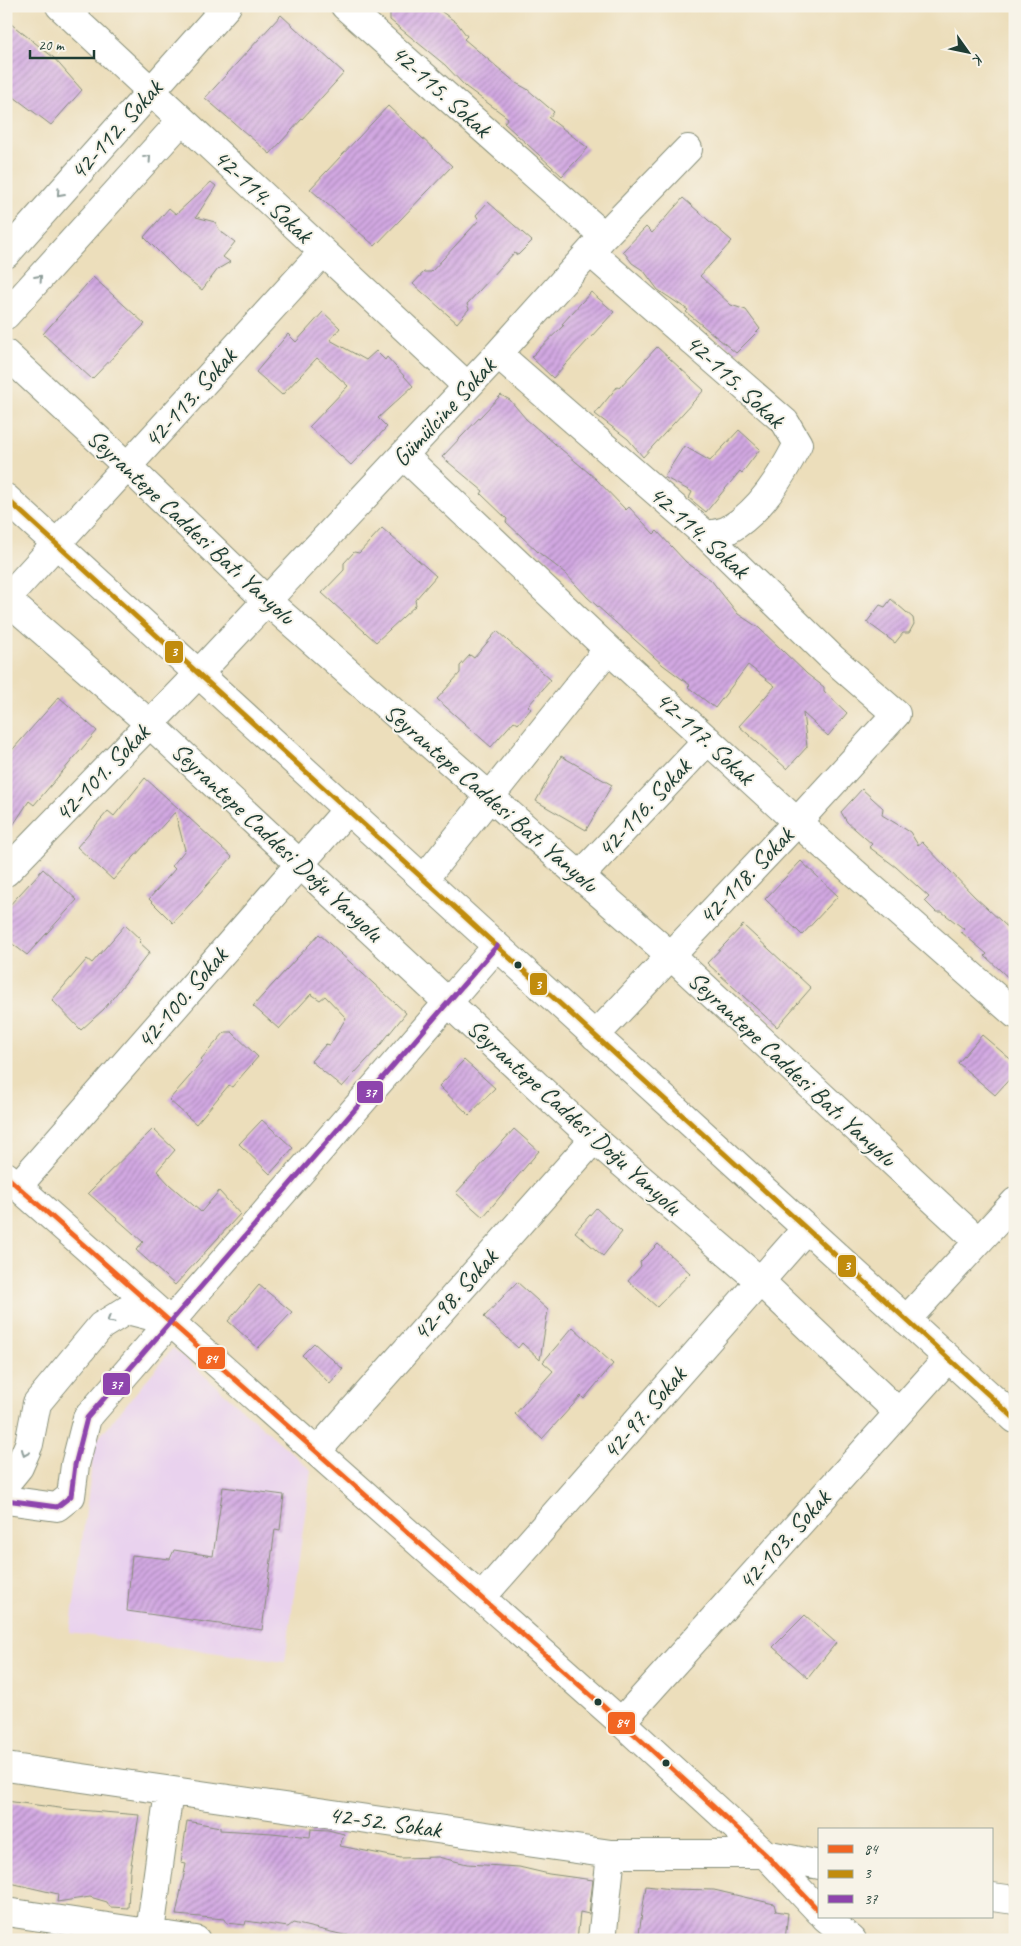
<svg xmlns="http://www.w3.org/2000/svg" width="1021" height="1946" font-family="Caveat,sans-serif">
<defs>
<pattern id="building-hatch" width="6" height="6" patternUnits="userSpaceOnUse" patternTransform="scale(1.25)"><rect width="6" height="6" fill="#d2a8e2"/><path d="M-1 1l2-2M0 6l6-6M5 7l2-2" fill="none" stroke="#aa8ab8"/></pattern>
</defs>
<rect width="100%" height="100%" fill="#f7f3e8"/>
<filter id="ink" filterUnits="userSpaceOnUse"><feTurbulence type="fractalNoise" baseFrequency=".02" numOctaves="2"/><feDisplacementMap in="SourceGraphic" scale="10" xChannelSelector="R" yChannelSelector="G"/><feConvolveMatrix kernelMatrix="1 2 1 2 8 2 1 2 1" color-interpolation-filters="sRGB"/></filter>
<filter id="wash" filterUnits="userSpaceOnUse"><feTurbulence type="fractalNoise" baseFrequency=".0096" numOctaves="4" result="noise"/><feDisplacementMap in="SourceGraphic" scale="20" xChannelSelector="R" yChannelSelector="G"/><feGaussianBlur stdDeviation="1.12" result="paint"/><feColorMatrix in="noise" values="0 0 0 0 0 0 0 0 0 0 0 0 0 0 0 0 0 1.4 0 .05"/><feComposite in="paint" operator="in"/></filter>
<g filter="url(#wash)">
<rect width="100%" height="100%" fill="#ecdebb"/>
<!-- built -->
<path fill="#e9d2ee" d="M173,1348L311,1470L285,1662L70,1633L95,1442Z"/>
<g id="blocks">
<!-- building -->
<path fill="url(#building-hatch)" d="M390,6H434L457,23L467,36L464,39L516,83L527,89L554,112L549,118L588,148L562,176L504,123L508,118L466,87L445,65L390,20Z
M281,15L344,73L270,154L205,98Z
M6,20L53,57L82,90L51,125L6,91Z
M388,106L452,166L375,246L310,189Z
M211,182L216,186L196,217L215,222L220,231L235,242L223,257L230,262L218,269L202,290L180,273L144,237L169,208L176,214Z
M683,198L732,241L700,276L731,305L746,310L760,329L736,353L686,312L688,310L658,290L644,271L632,263L623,251L646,227L652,233Z
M488,202L532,241L518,255L514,253L467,304L469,309L457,323L413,284L424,272H431L479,220L476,215Z
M93,277L145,324L92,379L43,334Z
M591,292L614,312L553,378L531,357L564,325L562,324Z
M323,312L340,328L330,340L366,360L376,351L385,360L387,357L413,386L378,418L387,427L351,465L309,427L348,386L317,358L282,395L256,372L288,334L296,342Z
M657,347L704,390L643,457L628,439L595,414L617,387L619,388Z
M501,395L510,400L526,419L596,479L626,510L629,507L654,534L657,531L686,562L711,580L738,614L759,628L807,674L824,687V691L847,713L828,736L803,713L807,747L787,769L739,726L775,686L748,665L715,708L688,687L690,685L663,665L587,597L565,573L538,552L506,522L507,519L481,494L483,491L442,457Z
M739,430L760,449L742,473L740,471L706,512L689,498L692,492L664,477L684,446L710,461Z
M382,528L436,576L415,600L416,605L376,642L322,593L344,570V563L354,552L359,553Z
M891,599L913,618L914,624L909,633H903L895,643L867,622L880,605L885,607Z
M497,631L551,680L528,706L531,709L518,724L514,721L491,747L437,699L460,673V666L470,655L474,658Z
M59,697L97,731L34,805L29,801L6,836V757Z
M561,756L612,785L586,830L536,801Z
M145,778L232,857L173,923L149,899L175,869L172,866L185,850L175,812L113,880L77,847L108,811L114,816Z
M862,789L883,808L882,815L910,832L918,845L922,842L974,896L1015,934V984L985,956L987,954L961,932L964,929L942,912H936L925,901L929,897L896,867L869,847L872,844L847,822L841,812Z
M801,861L838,896L802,935L765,899Z
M43,869L77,900L27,955L6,939V909Z
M125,925L141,940L139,942L150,952L104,1009L81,1030L52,1000L87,959L92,963Z
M743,925L811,988L777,1027L707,963Z
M319,934L406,1013L377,1049L342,1087L311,1061L326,1044L330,1045L346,1018L325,996L320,1000L311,994L279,1029L253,1006Z
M225,1032H232L258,1057L232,1087L229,1085L196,1124L169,1100L203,1061L201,1059Z
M982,1035L1015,1063V1073L995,1095L958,1063Z
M464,1060L495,1088L469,1115L439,1086Z
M262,1120L293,1148L270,1174L239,1144Z
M153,1129L175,1150L157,1171L170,1185L201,1212L219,1191L240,1214L175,1285L136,1250L143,1242L88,1193Z
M514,1129L539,1151L483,1217L456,1193Z
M596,1208L622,1232L603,1256L575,1232Z
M658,1244L690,1273L657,1307L628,1281L641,1266L640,1262Z
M517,1282L548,1310L540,1360L522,1343L518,1348L484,1317Z
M259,1285L292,1312L258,1348L228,1321Z
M573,1327L613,1364L584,1399L581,1396L542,1439L515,1414L553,1371L543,1362Z
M314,1343L343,1369L330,1384L302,1355Z
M223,1487L284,1495L280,1530L275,1529L262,1630L127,1611L132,1555L170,1559L174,1550L213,1556Z
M805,1615L836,1643L808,1678L773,1647Z
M6,1801L67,1809L139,1815L130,1871L128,1908L110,1907L107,1902L90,1897L57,1902L58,1894L6,1882Z
M187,1821L220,1827V1830L272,1833L310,1837L311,1829L328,1830L344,1834L340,1846L401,1858L438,1857L467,1864L519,1867L549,1874L593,1880L589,1914L580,1912L577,1940H384L377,1936L344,1935L293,1923L288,1927L246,1921L245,1925L227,1923L225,1919L176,1915L186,1864L181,1863Z
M646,1886L672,1889L714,1890L774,1904L776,1911L788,1913L785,1940L729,1936V1940H638Z"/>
</g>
</g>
<g filter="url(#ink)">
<use href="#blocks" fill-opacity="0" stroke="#868e78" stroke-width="1"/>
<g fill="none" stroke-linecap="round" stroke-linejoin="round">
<!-- minor casing -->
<g stroke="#868e78" stroke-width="30">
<path id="minor" d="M60,6L467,386
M345,6L604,236
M590,252L785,422L798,444C781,477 761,511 728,530C722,533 713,534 706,535
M6,254L227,6
M6,315L182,120
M6,354L127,466L267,601L670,955L978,1241
M498,354L706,535L832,658L896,714L797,822L595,1036
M403,455L608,649L797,822L1015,1014
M6,498L1015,1419
M6,599L150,724L594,1139L760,1281L898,1412
M6,599L323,252
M6,872L198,674L498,354L604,236L688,149
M580,876L708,740
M424,879L608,649
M6,1176L621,1722L765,1854L820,1912
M18,1186L347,810
M906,1320L1015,1202
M317,1451L594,1139
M6,1483L19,1467L29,1444L37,1403L101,1326L127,1310L166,1320
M6,1500L57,1507L71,1496L75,1465L87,1418L497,946
M482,1597L806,1229
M621,1722L948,1358
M6,1767L611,1854H765L820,1865
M992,1897L1015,1900
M6,1912L196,1940
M825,1917L852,1940
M149,1940L169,1791
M602,1940L611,1854"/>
</g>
<!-- minor -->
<use href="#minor" stroke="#fff" stroke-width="28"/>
<!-- bus-1 casing -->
<g stroke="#f7f3e8" stroke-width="9">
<path id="bus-1" d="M6,1176L621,1722L765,1854L820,1912"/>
</g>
<!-- bus-2 casing -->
<g stroke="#f7f3e8" stroke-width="9">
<path id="bus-2" d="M6,498L1015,1419"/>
</g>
<!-- bus-3 casing -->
<g stroke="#f7f3e8" stroke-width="9">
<path id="bus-3" d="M6,1500L57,1507L71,1496L75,1465L87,1418L497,946"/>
</g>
<!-- bus-1 -->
<use href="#bus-1" stroke="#f26522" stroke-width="5"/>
<!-- bus-2 -->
<use href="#bus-2" stroke="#c18c0d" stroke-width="5"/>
<!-- bus-3 -->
<use href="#bus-3" stroke="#8e44ad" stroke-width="5"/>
</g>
<!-- one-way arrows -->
<defs><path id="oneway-chevron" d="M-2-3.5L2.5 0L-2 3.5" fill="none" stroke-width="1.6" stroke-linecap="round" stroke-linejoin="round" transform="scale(1.25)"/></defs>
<g stroke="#8f9e9a">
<use href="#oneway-chevron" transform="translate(148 158) rotate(-48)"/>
<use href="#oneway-chevron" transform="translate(60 193) rotate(132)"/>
<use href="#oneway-chevron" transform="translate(39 278) rotate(-48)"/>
<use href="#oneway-chevron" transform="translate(110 1320) rotate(149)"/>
<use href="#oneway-chevron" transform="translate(25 1453) rotate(113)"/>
</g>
</g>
<!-- markers -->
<g fill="#1f3d34" stroke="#f7f3e8" stroke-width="2">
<circle cx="518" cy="965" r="4.5"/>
<circle cx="598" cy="1702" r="4.5"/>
<circle cx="666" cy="1763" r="4.5"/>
</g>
<g text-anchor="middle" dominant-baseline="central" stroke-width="4" stroke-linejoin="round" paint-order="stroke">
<!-- street labels -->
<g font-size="25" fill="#1f3d34" stroke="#f7f3e8">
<text transform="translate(441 91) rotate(42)">42-115. Sokak</text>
<text transform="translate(116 130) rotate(-48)">42-112. Sokak</text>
<text transform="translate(263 196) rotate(43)">42-114. Sokak</text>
<text transform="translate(735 381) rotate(43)">42-115. Sokak</text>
<text transform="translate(190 398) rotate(-48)">42-113. Sokak</text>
<text transform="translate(444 412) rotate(-47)">Gümülcine Sokak</text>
<text transform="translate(191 527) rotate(43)">Seyrantepe Caddesi Batı Yanyolu</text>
<text transform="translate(699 532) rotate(42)">42-114. Sokak</text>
<text transform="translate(705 738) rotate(43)">42-117. Sokak</text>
<text transform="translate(102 773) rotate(-46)">42-101. Sokak</text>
<text transform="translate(491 798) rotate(41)">Seyrantepe Caddesi Batı Yanyolu</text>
<text transform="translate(644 808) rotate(-47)">42-116. Sokak</text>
<text transform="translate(277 842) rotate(43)">Seyrantepe Caddesi Doğu Yanyolu</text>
<text transform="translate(746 876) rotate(-46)">42-118. Sokak</text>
<text transform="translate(182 998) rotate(-49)">42-100. Sokak</text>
<text transform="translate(792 1069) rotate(43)">Seyrantepe Caddesi Batı Yanyolu</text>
<text transform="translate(574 1117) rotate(42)">Seyrantepe Caddesi Doğu Yanyolu</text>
<text transform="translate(455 1295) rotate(-48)">42-98. Sokak</text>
<text transform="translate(644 1413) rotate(-49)">42-97. Sokak</text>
<text transform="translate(784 1540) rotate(-48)">42-103. Sokak</text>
<text transform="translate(385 1822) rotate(8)">42-52. Sokak</text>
</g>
</g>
<g stroke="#f7f3e8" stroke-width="2">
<rect x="164" y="640" width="20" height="24" rx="5" fill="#c18c0d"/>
<rect x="529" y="972" width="19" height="24" rx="5" fill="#c18c0d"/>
<rect x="356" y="1080" width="28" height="24" rx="5" fill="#8e44ad"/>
<rect x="837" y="1254" width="20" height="24" rx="5" fill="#c18c0d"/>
<rect x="197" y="1346" width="29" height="24" rx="5" fill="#f26522"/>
<rect x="102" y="1372" width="29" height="24" rx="5" fill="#8e44ad"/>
<rect x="607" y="1711" width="29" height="24" rx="5" fill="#f26522"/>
</g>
<g font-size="14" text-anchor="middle" font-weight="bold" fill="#fff">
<text x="174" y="656">3</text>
<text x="538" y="989">3</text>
<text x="370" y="1097">37</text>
<text x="847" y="1270">3</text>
<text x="211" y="1363">84</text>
<text x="116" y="1389">37</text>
<text x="622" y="1727">84</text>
</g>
<!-- margin -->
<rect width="1021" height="1946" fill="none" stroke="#f7f3e8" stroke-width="25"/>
<!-- legend -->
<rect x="818" y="1828" width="175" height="90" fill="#f7f3e8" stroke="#a1aaa0"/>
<rect x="828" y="1845" width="25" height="8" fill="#f26522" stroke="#a1aaa0"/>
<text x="864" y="1854" font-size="15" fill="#1f3d34">84</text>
<rect x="828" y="1870" width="25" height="8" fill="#c18c0d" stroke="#a1aaa0"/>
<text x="864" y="1878" font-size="15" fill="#1f3d34">3</text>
<rect x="828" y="1895" width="25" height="8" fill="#8e44ad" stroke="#a1aaa0"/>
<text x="864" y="1904" font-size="15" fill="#1f3d34">37</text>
<!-- north arrow -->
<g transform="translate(968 52) rotate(123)" stroke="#f7f3e8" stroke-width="4" paint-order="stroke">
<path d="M0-4L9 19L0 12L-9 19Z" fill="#1f3d34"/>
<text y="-8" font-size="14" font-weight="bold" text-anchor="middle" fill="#1f3d34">K</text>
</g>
<!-- scale -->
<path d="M30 50v8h64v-8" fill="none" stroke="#1f3d34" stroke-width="2.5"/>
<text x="38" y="50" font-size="15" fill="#1f3d34" stroke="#f7f3e8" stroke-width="4" paint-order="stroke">20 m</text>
</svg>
